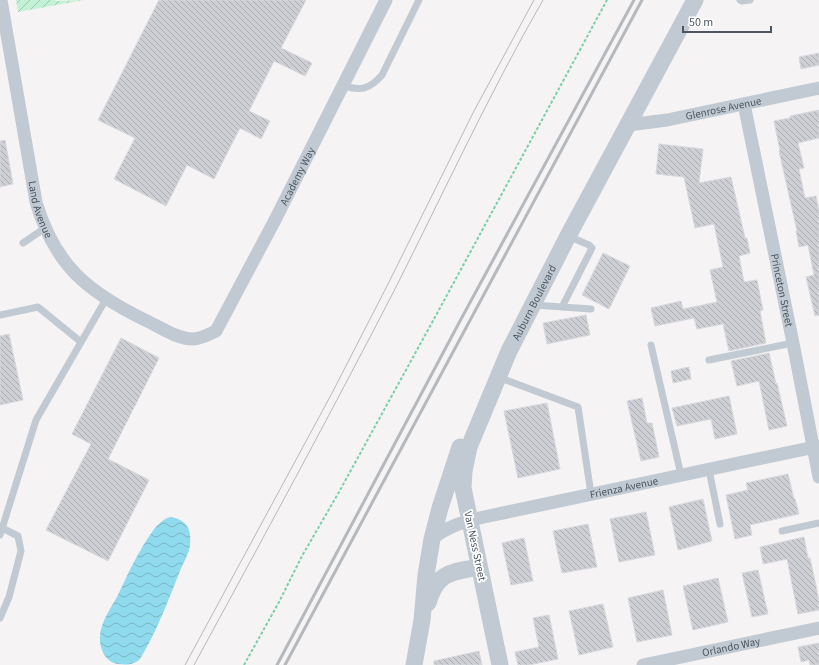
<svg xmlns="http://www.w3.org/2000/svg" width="819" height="665" font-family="'Source Sans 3',sans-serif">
<defs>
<pattern id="garden-furrows" width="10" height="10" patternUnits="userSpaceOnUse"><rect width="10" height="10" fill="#c3f1d5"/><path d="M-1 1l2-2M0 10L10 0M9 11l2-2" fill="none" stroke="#a0c6b0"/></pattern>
<pattern id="water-waves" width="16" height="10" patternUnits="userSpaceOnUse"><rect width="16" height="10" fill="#90daee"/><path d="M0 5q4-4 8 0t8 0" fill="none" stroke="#78b4c4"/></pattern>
<pattern id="building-back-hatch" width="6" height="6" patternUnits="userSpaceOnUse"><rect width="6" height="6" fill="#cdcfd5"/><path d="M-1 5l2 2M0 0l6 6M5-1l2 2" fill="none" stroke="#a8abb0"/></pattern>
</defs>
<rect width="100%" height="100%" fill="#f5f3f3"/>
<!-- garden -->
<path fill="url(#garden-furrows)" d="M16,0H55L56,1L84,0L18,12Z"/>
<!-- water -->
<path fill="url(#water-waves)" d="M170,517C186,519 192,529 190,545C189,554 183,563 180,571C168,601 157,631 140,659C134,665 126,665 118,664C105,662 99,648 100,636C101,622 110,609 117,597C128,574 139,549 155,528C159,523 164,519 170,517Z"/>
<!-- building -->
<path fill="url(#building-back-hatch)" stroke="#d7d9de" d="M159,0H306L281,48L312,63L305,76L274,61L249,111L270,121L261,139L240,128L214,179L187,165L166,206L114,179L135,138L98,120Z
M819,53V65L801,69L799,57Z
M819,110V138L798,143L804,168L799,169L805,198L816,196L819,211V315L815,316L806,277L814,275L808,245L799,247L796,231H797L779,151H780L774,121L790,118V116Z
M5,140L13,184L0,187V141Z
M659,144L703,149L699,183L731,177L745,238H747L750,253L739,256L744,282L757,280L763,310L760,311L766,343L729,351L723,324L697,329L694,318L655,326L651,308L681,301L683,309L717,302L710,270L723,267L714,224L695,228L684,177L656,174Z
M603,253L630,266L609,309L582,295Z
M586,315L590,335L547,344L543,323Z
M9,334L23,400L0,405V336Z
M121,338L159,358L108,459L149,480L108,561L46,530L91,444L72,434Z
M769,353L776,384L777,383L787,426L769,430L759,381L737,386L731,361Z
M689,367L691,379L673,383L671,371Z
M729,396L737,434L715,439L711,419L677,426L672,408Z
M642,398L647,423H652L659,457L641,461L627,401Z
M547,403L560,469L518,478L504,411Z
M788,474L794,499H795L799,514L750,525L752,535L735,539L726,495L748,490L746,483Z
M703,499L712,541L678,550L669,507Z
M646,512L655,555L619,562L610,519Z
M588,524L597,567L562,573L553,531Z
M804,537L808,558H810L815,581L819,601V610L798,614L787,559L763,564L760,547Z
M524,538L533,581L511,585L502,543Z
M758,570L768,614L752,617L742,573Z
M718,578L728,622L693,630L683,586Z
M663,590L672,635L637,642L628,598Z
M603,604L613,647L579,655L569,611Z
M549,615L558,659L529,665H518L515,652L539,647L533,618Z
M819,643V665H810L809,660L801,662L798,647Z
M479,651L482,665H434V661Z"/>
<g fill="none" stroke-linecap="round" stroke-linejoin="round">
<!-- path -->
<path stroke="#7ad0a6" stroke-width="2" stroke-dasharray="3 2" stroke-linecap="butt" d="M244,665L279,602L302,556L339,492L440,308L607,0"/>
<!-- service -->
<path stroke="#c1cad2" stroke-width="7" d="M740,0L742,1L750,0
M343,85C360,92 370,89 382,75L419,0
M23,243L45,228
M534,305L591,309
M562,307L592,248L589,245L568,236
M0,315L38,307L81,342
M651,345L681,475
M709,360L793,343
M498,377L578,407L591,494
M709,470L720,524
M782,531L819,523
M0,535L36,420L106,299
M0,618L9,597L21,551L18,536L2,528"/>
<!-- minor -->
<g stroke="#c1cad2" stroke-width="13">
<path id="s1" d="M1,0L36,202C55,266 88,292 145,320C160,327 177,339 193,339C200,339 210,334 216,331L275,220L386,0"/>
<path id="s2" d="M744,104L793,343L819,477"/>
<path id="s3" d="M628,125L667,120L819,88"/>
<path id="s4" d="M432,539C448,526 465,521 484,517L819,446"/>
<path id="s5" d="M643,665L819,628"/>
</g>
<!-- tertiary -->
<g stroke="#c1cad2" stroke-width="17">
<path d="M428,603C437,572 451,572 479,567"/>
<path d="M414,665L422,620L426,575L432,539L440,508L460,447"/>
<path id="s6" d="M500,665L463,488L464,471L469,447L509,351L568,236L695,0"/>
</g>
<!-- tram -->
<path stroke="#b5b8bd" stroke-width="1" d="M185,665L331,395L388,284L474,111L534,0
M194,665C262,540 330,415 395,289C444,192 489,94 543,0"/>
<!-- rail -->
<path stroke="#b5b8bd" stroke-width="3" d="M277,665L460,321L634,0
M285,665L642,0"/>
</g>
<g text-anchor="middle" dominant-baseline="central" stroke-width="3.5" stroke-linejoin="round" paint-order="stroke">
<!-- street labels -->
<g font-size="11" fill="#4a5661" stroke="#fff">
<text stroke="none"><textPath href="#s3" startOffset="97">Glenrose Avenue</textPath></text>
<text stroke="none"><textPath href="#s1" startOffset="623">Academy Way</textPath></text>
<text stroke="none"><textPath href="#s1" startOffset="213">Land Avenue</textPath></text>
<text stroke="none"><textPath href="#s2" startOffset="190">Princeton Street</textPath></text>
<text stroke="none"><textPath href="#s6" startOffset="381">Auburn Boulevard</textPath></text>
<text stroke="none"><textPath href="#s4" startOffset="200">Frienza Avenue</textPath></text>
<text transform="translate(475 546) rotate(78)">Van Ness Street</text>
<text stroke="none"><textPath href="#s5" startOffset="90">Orlando Way</textPath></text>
</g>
</g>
<!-- scale -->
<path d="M683 26v6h88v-6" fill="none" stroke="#4a5661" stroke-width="2"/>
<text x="689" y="26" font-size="12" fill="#4a5661" stroke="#ffffff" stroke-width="3" paint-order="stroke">50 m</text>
</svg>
